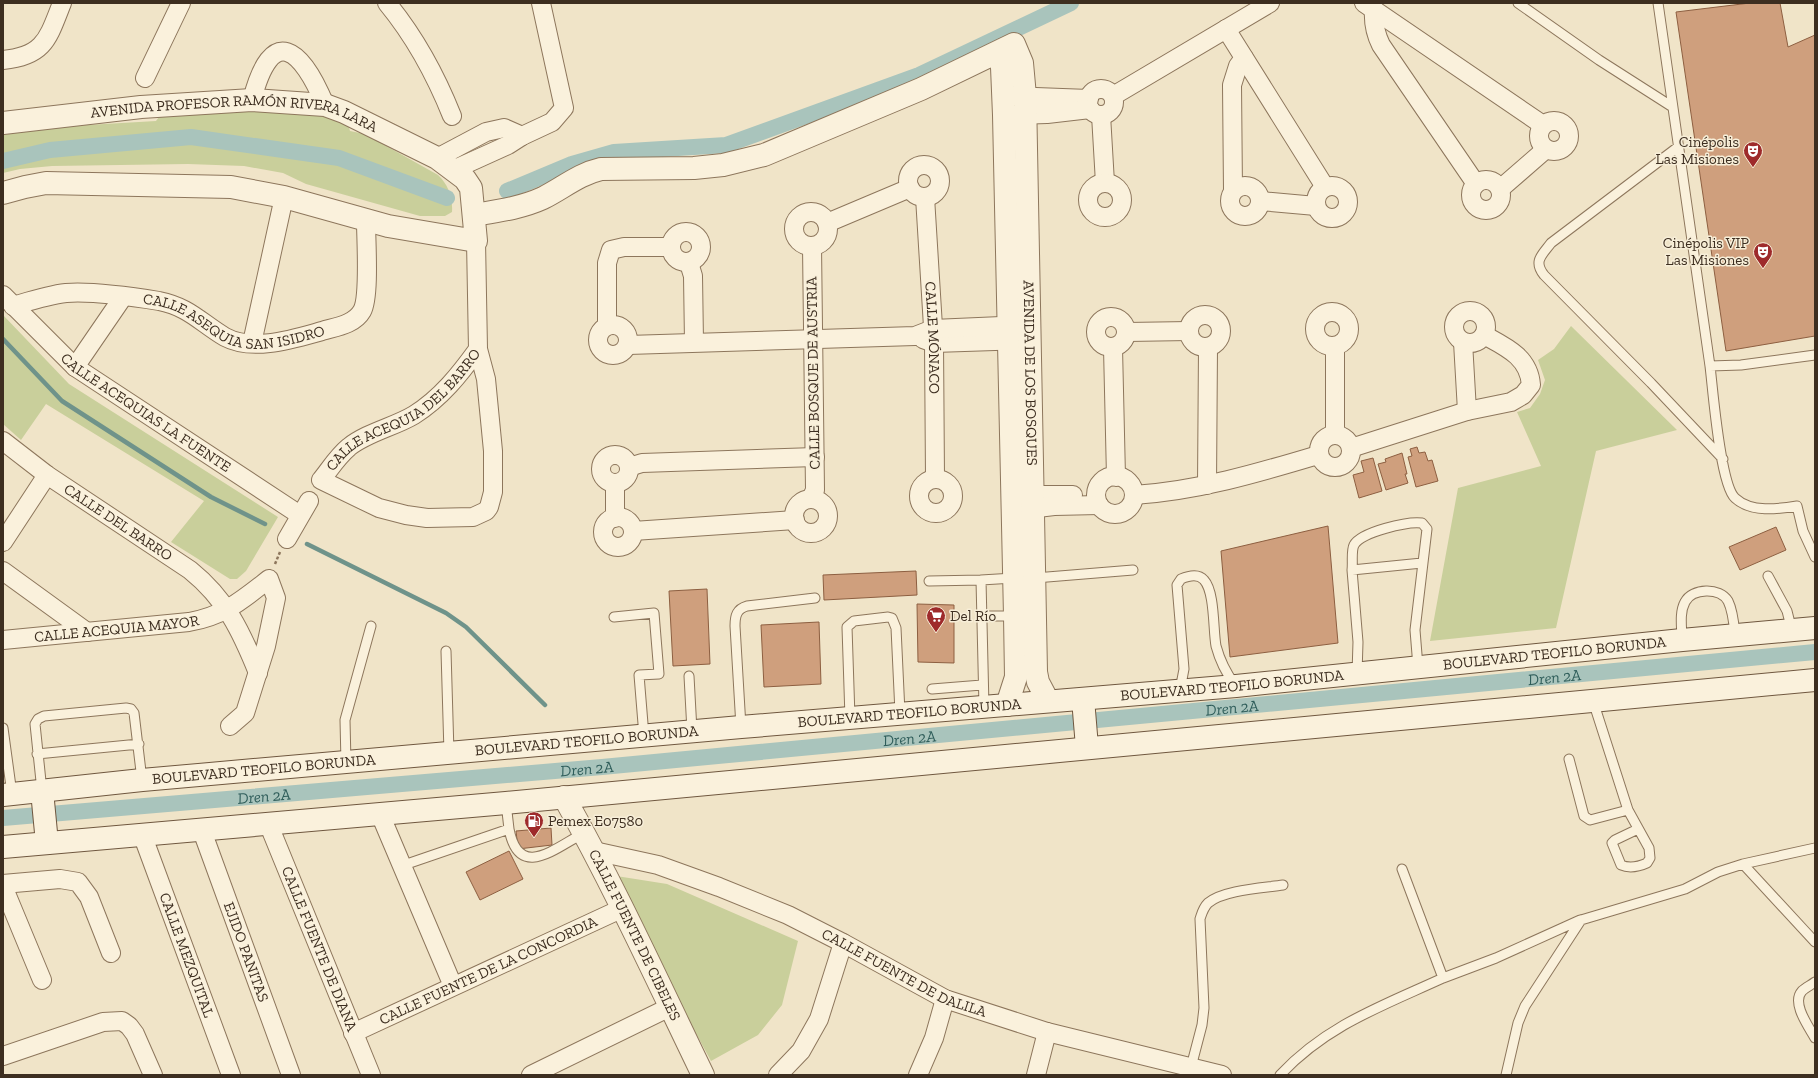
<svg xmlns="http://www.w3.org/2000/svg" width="1818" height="1078" font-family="'Zilla Slab',serif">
<rect width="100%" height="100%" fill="#f0e4c8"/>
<!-- green -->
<path fill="#c9cf9b" d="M266,109L308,111L347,121L350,131L365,134L438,175C448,184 453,198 452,212L445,216H420L306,184L283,173L244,166L188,164L52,166L20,169L3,173V135L53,127L156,121L161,114Z
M3,315L69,384L278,517L246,571L237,579H230L171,542L204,501L46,404L21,440L3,424Z
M1571,326L1677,430L1596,451L1556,628L1430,641L1458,488L1541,466L1517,412L1530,408L1540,394L1545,380L1538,360L1554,349Z
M610,875L667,884L798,941L782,1005L758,1035L711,1061Z"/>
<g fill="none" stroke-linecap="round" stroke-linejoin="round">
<!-- stream -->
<path stroke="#6f938a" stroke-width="4.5" d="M3,339L62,401L211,497L265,524
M307,544L446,613L466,627L545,705"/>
<!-- canal -->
<g stroke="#a9c4bc" stroke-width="16">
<path d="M3,161L50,150L191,137L339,158L447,198"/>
<path d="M507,191L572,164L614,152L726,145L919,75L1071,3"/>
<path id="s1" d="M3,818L602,767L1815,652"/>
</g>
</g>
<!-- building -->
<path fill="#cf9f7d" stroke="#8d5f41" d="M1750,3H1780L1788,47L1815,35V336L1726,351L1676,12Z
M1417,447L1419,453L1425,452L1428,461L1432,460L1438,481L1416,487L1408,457L1412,456L1410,449Z
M1402,453L1407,474H1405L1408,483L1386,490L1378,464L1386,462L1385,459Z
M1373,458L1382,491L1359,498L1353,475L1364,472L1361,461Z
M1328,526L1338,643L1230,657L1221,551Z
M1776,527L1786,550L1740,570L1729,547Z
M916,571L917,595L824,600L823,575Z
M707,589L710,664L673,666L669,591Z
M917,604L954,605V663L918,662Z
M819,622L821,684L764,687L761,625Z
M551,828L552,845L518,849L516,831Z
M509,851L523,879L480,900L466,872Z"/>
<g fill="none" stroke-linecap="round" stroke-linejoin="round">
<!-- service casing -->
<g stroke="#8d765c" stroke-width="11">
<path id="service" d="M1518,3L1599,60L1671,106
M1658,3L1710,366L1741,365L1815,355
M1678,147L1551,243C1542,255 1533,261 1544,275L1651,383L1723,459
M1710,366C1713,390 1720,484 1735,498C1751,513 1778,509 1797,506L1803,531L1815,557
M1352,570L1358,642L1357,674
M1768,576L1787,611L1792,631
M1035,578L1133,570
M981,580L1014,578
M929,581L981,580L984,707
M982,616H1016
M614,617L654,613L659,674L639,675L644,736
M1682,640C1682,628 1679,613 1685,602C1692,588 1720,587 1728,601C1733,611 1734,624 1735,635
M446,651L449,753
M1418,667L1415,630L1427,529L1422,523C1408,521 1361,532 1354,545C1351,551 1353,563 1352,570L1422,563
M689,676L692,731
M932,689L982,685
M1180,690L1184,669L1177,585L1181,579C1188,576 1198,573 1204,580C1215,592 1213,630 1216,646C1220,661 1226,673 1235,685
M1593,701L1628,810L1649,848L1650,858L1647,863C1638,867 1630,869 1621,865L1612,843L1615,840L1638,829
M850,718L847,627L854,621L888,617L892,618L896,628L900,713
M741,727L735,626C735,615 737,609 747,606L815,598
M3,728L12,794
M37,754L139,744
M1569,759L1584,816L1590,820L1628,810
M346,763L345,720L371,626
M42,791L35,724L38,719L44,716L126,708L131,709L134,713L142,780
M509,829C519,881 555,848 584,833
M1743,864L1815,942
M401,866L509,829L506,803
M1443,978L1496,958L1580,920
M1815,982C1811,985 1805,988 1802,991C1791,1003 1809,1027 1815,1038
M1191,1067L1202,1025L1204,1008L1200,919C1202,913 1203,908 1208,903C1223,890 1263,888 1283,885
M1280,1075C1327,1025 1382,1006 1443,978L1402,869
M1506,1075L1518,1023L1525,1006L1581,920L1685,889L1718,872L1743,864L1815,848"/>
</g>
<!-- minor casing -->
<g stroke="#8d765c" stroke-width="20">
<g id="minor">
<path d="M387,3C415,37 436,76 452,116"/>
<path d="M1364,3L1543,125"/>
<path d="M1374,9C1373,23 1375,33 1381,45L1476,184"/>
<path d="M1226,29L1325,187"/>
<path d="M3,60C45,56 48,38 62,3"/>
<path d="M145,78L181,3"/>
<circle cx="1101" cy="102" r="13"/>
<path d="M1012,96L1089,99"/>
<path d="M1113,96L1270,3"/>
<path d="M252,100C272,22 302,49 325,105"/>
<path d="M1013,115L1047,114L1090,109"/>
<path d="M1101,115L1105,183"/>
<circle cx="1554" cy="136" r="15"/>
<path d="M437,158L486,132L504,128L522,136"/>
<circle cx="924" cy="181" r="16"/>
<path d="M455,169L508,145L522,136L552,122L564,108L541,3"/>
<circle cx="1486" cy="195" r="15"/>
<circle cx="1105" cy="200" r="17"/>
<circle cx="1332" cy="202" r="16"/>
<circle cx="1245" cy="201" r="15"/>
<path d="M1500,189L1546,149"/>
<path d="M1233,191L1232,85L1238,66L1244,58"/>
<path id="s2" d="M925,197L934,343L935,478"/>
<path d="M1260,201L1316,206"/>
<circle cx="811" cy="229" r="17"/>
<path d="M827,223L910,188"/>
<circle cx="686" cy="247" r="15"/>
<path id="s3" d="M476,241L478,349L486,379L493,451V492L489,507L486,511L473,517L427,518L406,515L379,508L321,480C330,469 337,457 349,447C368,432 394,427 414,415C441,398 460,374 478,349"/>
<path d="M689,263L693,276L694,342"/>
<path id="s4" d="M3,295L75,367L300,515"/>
<path id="s5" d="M13,306C30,301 48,295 66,293C90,291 134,297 159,301C189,307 200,322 225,337C253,352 293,339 322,331C335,327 354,325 362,311C370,297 366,240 366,221"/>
<circle cx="1470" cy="327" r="16"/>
<circle cx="1332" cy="329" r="17"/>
<circle cx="1205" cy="331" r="16"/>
<circle cx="1111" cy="332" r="15"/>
<circle cx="613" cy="340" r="15"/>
<path d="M607,326V263L611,250L624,247H671"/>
<path d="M1127,332L1189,331"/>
<path d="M923,339L934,343L1023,340"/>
<path d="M1463,342L1467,411"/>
<path d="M252,343L284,197"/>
<path d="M628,345L915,336L933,329L1021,325"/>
<path d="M1113,348L1116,477"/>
<path d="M75,367L123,297"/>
<circle cx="1335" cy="451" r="16"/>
<path d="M1335,435V346"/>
<path id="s6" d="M3,441L47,475L190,570C226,599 241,631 258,673"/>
<path d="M1351,448L1467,411L1511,402L1523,395L1531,385C1529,357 1506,347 1484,335"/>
<circle cx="615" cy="469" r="14"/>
<path d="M629,467L642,463L815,457"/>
<circle cx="1115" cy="495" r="19"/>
<circle cx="936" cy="496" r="17"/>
<path d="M615,483V518"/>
<path d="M1207,485L1208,347"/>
<path d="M1019,495H1073"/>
<path d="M1134,495C1197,491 1258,473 1318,455"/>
<path d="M811,499L815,490L812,246"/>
<circle cx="811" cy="516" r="17"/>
<path d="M1021,510L1054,506L1099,505"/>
<circle cx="618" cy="532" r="15"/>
<path d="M633,531L795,520"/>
<path d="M287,539L309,501"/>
<path d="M3,542L47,475"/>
<path d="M3,571L87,632"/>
<path id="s7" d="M3,640L189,622C224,616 242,600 269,579L276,598L266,646L245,713L230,726"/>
<path d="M380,814L453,986"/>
<path id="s8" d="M268,823L371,1075"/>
<path id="s9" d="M201,828L291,1075"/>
<path id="s10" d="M142,834L231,1075"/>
<path id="s11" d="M594,851L658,865L719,887L788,915L843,943L945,999L1047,1032L1222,1075"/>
<path d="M3,884L60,879L78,882L89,897L111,953"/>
<path d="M3,886L42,980"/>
<path id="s12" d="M353,1033L623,908"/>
<path d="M3,1056L103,1022L122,1021L129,1026L135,1034L153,1075"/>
<path d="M531,1075L670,1007"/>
<path d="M778,1075L801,1051L819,1019L843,943"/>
<path d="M918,1075L934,1038L945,999"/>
<path d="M1036,1075L1047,1032"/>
</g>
</g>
<!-- tertiary casing -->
<g stroke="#8d765c" stroke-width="24">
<g id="tertiary">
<path d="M998,53L1002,67L1004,115L1015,616L1016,677L1007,705"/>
<path id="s13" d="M3,123L141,107L252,100L325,105L344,112L437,158L465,179L471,188L476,241L388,226L284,197L231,187L46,183L25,187L3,193"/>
<path id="s14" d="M474,215C498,211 521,208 543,198C563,188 579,174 601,169L694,168L723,165L764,155L921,89L1014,44L1022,63L1025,96L1036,672L1038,682L1048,701"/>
<path id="s15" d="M564,797C615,888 658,982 703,1075"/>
</g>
</g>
<!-- secondary casing -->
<g stroke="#6f573f" stroke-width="24">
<g id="secondary">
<path d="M1083,699L1087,747"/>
<path d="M42,791L47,843"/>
<path id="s16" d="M3,795L142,780L741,727L1236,686L1682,640L1815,628"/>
<path d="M3,847L506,803L1815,680"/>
</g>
</g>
<!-- path -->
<path stroke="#8d765c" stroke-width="2.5" stroke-dasharray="3 2" stroke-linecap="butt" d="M275,564L280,552"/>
<!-- service -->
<use href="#service" stroke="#faf1dc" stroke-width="9"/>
<!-- minor -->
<use href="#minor" stroke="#faf1dc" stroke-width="18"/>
<!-- tertiary -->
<use href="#tertiary" stroke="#faf1dc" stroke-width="22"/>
<!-- secondary -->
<use href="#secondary" stroke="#faf1dc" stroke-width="22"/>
</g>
<!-- icons -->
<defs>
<g id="theatre-pin" transform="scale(1)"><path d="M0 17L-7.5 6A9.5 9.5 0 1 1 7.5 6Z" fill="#9e2a2b" stroke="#f7eed8"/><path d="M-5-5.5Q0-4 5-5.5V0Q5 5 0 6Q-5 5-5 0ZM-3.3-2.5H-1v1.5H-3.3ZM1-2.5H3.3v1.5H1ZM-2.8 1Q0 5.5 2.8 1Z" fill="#fff"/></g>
<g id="supermarket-pin" transform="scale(1)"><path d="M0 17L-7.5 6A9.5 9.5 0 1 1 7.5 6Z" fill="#9e2a2b" stroke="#f7eed8"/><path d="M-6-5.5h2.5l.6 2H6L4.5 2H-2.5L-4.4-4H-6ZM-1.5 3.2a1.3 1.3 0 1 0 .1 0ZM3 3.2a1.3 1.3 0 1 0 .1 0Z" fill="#fff"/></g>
<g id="fuel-pin" transform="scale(1)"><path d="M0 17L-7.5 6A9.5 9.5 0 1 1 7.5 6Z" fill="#9e2a2b" stroke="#f7eed8"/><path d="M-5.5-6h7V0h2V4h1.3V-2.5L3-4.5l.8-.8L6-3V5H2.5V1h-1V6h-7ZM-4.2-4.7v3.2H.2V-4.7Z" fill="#fff"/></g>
</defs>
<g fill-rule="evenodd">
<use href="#theatre-pin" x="1753" y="151"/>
<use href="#theatre-pin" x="1763" y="252"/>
<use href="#supermarket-pin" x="936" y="616"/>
<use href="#fuel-pin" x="534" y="821"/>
</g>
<g text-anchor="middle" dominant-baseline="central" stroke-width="3" stroke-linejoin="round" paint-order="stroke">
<!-- street labels -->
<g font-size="15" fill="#3d2e20" stroke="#f7eed8">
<text stroke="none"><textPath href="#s13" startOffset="234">AVENIDA PROFESOR RAMÓN RIVERA LARA</textPath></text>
<text stroke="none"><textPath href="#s5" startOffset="229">CALLE ASEQUIA SAN ISIDRO</textPath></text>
<text stroke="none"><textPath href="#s2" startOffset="141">CALLE MÓNACO</textPath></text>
<text transform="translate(813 373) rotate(-91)">CALLE BOSQUE DE AUSTRIA</text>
<text stroke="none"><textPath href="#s14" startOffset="905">AVENIDA DE LOS BOSQUES</textPath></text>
<text stroke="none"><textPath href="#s3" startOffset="557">CALLE ACEQUIA DEL BARRO</textPath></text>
<text stroke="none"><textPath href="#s4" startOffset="186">CALLE ACEQUIAS LA FUENTE</textPath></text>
<text stroke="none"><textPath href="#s6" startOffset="141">CALLE DEL BARRO</textPath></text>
<text stroke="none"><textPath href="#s7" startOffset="114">CALLE ACEQUIA MAYOR</textPath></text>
<text stroke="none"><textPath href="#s16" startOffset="1558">BOULEVARD TEOFILO BORUNDA</textPath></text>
<text stroke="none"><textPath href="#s16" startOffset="1234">BOULEVARD TEOFILO BORUNDA</textPath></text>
<text stroke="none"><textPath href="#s16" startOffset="910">BOULEVARD TEOFILO BORUNDA</textPath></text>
<text stroke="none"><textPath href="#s16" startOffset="586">BOULEVARD TEOFILO BORUNDA</textPath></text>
<text stroke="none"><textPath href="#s16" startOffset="262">BOULEVARD TEOFILO BORUNDA</textPath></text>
<text stroke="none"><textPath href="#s15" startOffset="155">CALLE FUENTE DE CIBELES</textPath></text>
<text stroke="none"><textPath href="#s8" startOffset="136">CALLE FUENTE DE DIANA</textPath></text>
<text stroke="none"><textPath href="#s9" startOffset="132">EJIDO PANITAS</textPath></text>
<text stroke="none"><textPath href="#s10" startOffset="129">CALLE MEZQUITAL</textPath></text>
<text stroke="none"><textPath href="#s12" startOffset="149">CALLE FUENTE DE LA CONCORDIA</textPath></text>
<text stroke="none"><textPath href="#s11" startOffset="335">CALLE FUENTE DE DALILA</textPath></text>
</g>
<!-- poi labels -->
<g font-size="15" fill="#3d2e20" stroke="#f7eed8" text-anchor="end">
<text x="1739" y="142">Cinépolis<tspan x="1739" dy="17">Las Misiones</tspan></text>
<text x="1749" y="243">Cinépolis VIP<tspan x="1749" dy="17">Las Misiones</tspan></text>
<text x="950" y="616" text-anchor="start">Del Río</text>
<text x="548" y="821" text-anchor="start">Pemex E07580</text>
</g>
<!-- water labels -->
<g font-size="16" font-style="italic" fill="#2f5d5a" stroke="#f7eed8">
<text stroke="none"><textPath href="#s1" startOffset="1558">Dren 2A</textPath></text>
<text stroke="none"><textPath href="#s1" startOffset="1234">Dren 2A</textPath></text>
<text stroke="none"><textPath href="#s1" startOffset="910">Dren 2A</textPath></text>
<text stroke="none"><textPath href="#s1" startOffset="586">Dren 2A</textPath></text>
<text stroke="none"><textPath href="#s1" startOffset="262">Dren 2A</textPath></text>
</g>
</g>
<!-- border -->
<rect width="1818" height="1078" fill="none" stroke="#3d2e20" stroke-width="8"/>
</svg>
